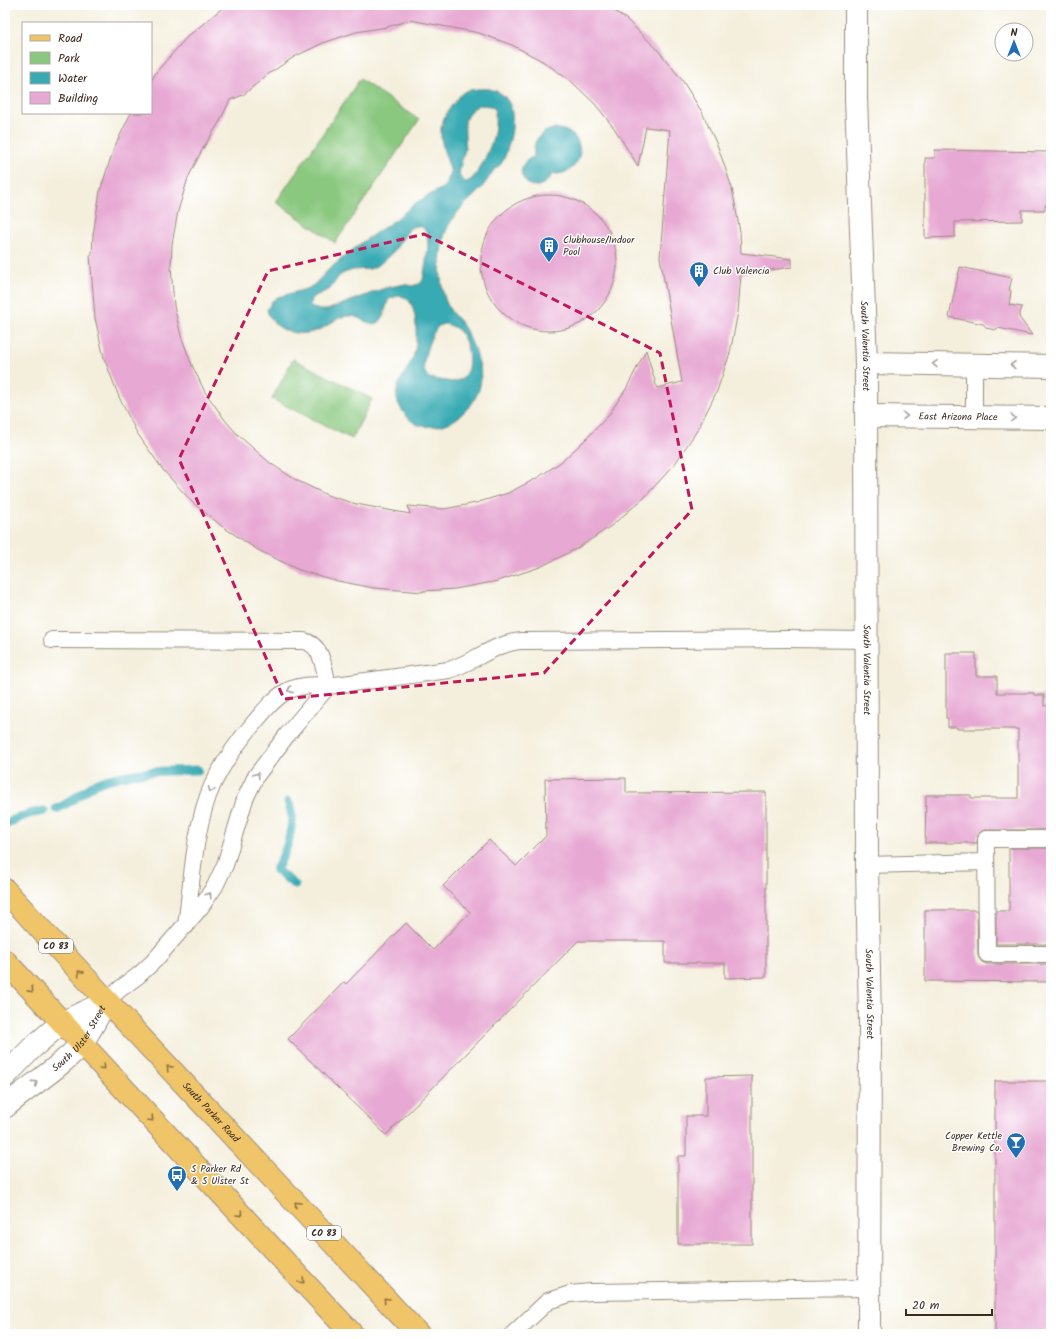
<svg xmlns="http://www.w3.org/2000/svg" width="1056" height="1339" font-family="Kalam,sans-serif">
<rect width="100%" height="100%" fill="#fff"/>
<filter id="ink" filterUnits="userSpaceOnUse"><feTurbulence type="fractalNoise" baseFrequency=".025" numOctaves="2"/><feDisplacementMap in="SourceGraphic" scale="8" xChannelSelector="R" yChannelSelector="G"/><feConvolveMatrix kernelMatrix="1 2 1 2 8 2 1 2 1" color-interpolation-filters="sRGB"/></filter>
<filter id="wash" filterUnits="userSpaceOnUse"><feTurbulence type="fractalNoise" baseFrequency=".012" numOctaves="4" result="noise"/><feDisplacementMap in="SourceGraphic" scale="16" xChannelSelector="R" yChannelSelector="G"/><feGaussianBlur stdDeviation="0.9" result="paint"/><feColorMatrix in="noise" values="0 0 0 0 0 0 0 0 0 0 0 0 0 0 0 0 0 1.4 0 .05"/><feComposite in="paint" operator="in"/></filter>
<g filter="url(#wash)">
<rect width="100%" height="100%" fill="#f4efdd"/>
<!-- green -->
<path fill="#8ac87f" stroke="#62794e" d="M360,79L419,120L335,243L276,202Z
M293,359L372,399L352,439L272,399Z"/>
<!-- water -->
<path fill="#39aab3" stroke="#3a6a68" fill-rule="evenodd" d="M478,89C483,89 488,88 493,90C518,97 514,128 508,147C506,152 505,159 501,164C499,166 496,168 494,170C491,174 489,178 486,182C480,191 473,197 465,204C457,212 447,225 444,237C438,256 439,290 449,308C452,314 458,319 462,324C467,331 470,339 473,346C485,374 485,392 462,414C452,424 438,428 423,426C415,425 409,420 404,413C384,387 410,375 415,350C417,338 418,302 404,297C399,295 394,297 389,299C384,308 386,321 374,325C366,323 357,315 348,316C338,316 330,325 321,329C301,339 273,332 267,310L272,301L278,297L309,288L315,284L328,270L361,243L395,220L417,202L444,187L450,175V169L443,148L441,136V128L444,118L450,108L462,93L469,90ZM480,105L491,106L495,110C496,119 495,129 493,138C491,146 469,202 459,174C460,166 463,157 465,149C467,131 458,114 480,105ZM415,226H419L424,228L427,235L428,245L427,255L423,280L419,284L412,286L405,284L385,288L327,310H320L310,307L311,298L330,289L339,276L344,273L353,270L370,269L380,264L394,251L410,228ZM445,324C449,325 453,326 457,329C466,336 471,356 468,368C467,372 465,375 462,379L452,382L429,378C427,376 425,373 424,370C422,360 431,332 439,326C440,325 443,324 445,324Z
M552,129C589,126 589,176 552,174C548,184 533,192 525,181C517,171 523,160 534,157C533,142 537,134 552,129Z"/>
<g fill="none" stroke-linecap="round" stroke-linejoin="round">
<!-- stream -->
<path stroke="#39aab3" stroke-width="9" d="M288,802C298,822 286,852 276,870L295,885
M56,809C72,803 83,790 98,783C125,771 168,771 198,770
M5,825C17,817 30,813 44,811"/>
</g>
<g id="blocks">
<!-- building -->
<path fill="#e7a8d3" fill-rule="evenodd" d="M226,5H606L626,19L657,49L682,80L702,112L718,147L732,188L740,232L741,253L792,259V267L741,274L738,312L730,353L717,391L698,429L674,465L644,498L611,526L578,548L540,567L498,581L455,589L423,591V592L374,588L338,581L299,570L258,550L223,527L192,502L163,470L137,433L119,397L104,358L95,318L90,255H92L93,235L100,191L114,148L131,113H151V81L157,71L187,37ZM410,20L479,33L512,45L544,62L572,82L595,104L614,128L638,166L646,127L670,130L660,257L682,382L657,388L646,350L626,389L608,416L584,441L561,462L537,478L508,493L476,503L444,509L408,506L410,514L356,504L327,495L296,480L270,463L238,435L225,420L205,392L192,365L181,336L174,306L171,266L172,244L178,211L188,178L202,150L220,121L230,100L243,95L267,75L294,57L323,43L356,32L387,27Z
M935,150L1048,152L1047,205H1045V210H1022V221L955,222V237L925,238V158H935Z
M481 263a68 68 0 1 1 136 0a68 68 0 1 1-136 0Z
M960,267L1012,278L1009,290L1011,291L1009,305L1022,307L1019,317L1032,335L998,328L994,330L987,328L983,324L949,317Z
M946,653H976V676H997V693H1034V695H1044V706L1051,705V830H986L982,831L978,834L977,843H925L926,795H971V798H1018V729H957V727H948V718H946Z
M626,778V793L766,792V977L725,978V963H665V941H578L386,1135L288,1039L344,982L346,984L406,923L433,950L470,912L443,886L489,840L516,866L546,836L545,779Z
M1009,848H1051V944H996V911H1009Z
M925,910H977L978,954L979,958L982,962L987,964H1051V982L925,981Z
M752,1076V1244H678V1156H686V1116H706V1077Z
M995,1081H1051V1334H995Z"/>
</g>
</g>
<g filter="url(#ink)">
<use href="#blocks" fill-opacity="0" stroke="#988c7e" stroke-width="1"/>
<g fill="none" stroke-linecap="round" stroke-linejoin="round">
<!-- service casing -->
<g stroke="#988c7e" stroke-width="18">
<path id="service" d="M974,364V417
M52,640L304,641C323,645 324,670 328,686
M1051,839H986L987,954H1051
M867,865L986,862
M186,926C192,882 194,827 212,786C223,762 238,742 254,723C278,694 289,682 328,686L449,670C474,662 495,643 521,641L787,639L867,640
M106,1002L120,989L139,975L154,961L200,908L215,886L225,865L245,799L256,776L287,735L328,686
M513,1334L548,1301L570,1294L591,1292L868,1288"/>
</g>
<!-- minor casing -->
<g stroke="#988c7e" stroke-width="24">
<g id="minor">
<path d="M866,363L1051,366"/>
<path id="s1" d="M866,416L1051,418"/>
<path d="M5,1076L32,1048L61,1023L106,1002"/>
<path id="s2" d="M5,1107C29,1086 59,1069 81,1044C90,1032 98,1015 106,1002"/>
</g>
</g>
<!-- tertiary casing -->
<g stroke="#988c7e" stroke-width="24">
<g id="tertiary">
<path id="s3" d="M856,5V98L866,363L867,865L870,1023L869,1334"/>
</g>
</g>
<!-- primary casing -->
<g stroke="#988c7e" stroke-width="24">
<g id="primary">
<path id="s4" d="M5,890C141,1040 281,1186 418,1334"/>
<path d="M5,961L352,1334"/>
</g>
</g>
<!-- service -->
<use href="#service" stroke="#fff" stroke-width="16"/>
<!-- minor -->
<use href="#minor" stroke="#fff" stroke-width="22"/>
<!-- tertiary -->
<use href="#tertiary" stroke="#fff" stroke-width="22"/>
<!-- primary -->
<use href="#primary" stroke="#f0c469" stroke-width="22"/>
</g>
<!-- one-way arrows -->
<defs><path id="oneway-chevron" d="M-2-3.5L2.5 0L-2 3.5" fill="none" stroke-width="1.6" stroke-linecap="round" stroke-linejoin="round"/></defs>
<g stroke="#a79f9a">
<use href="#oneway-chevron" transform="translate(935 364) rotate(-179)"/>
<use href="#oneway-chevron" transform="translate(1013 365) rotate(-179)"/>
<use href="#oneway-chevron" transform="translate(905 416) rotate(1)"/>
<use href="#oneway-chevron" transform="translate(1013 418) rotate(1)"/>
<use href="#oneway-chevron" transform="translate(290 690) rotate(157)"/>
<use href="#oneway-chevron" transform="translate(257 775) rotate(-58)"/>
<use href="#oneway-chevron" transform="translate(211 790) rotate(113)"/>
<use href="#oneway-chevron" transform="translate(209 895) rotate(-57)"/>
<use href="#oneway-chevron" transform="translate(35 1083) rotate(-37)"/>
</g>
<g stroke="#8c6f40">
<use href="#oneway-chevron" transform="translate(80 973) rotate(-132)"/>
<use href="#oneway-chevron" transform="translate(31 990) rotate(47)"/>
<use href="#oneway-chevron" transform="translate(103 1067) rotate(47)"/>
<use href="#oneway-chevron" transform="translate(169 1068) rotate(-133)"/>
<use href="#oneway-chevron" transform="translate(151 1119) rotate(47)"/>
<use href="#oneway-chevron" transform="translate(297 1204) rotate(-133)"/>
<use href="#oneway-chevron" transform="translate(240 1214) rotate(47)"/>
<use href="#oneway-chevron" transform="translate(302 1281) rotate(47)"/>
<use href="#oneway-chevron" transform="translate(386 1300) rotate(-133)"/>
</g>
</g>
<!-- marked area -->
<path fill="none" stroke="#c2185b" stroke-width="3" stroke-dasharray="8 5" stroke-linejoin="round" d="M424,234L660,353L692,510L544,673L284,699L179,459L268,271Z"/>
<!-- icons -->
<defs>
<g id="building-pin" transform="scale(1)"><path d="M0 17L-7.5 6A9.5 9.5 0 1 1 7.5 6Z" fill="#1f6fb2" stroke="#fff"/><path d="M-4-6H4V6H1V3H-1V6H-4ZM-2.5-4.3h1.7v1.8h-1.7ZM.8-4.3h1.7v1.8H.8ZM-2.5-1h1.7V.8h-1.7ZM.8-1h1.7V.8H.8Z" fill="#fff"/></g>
<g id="bar-pin" transform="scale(1)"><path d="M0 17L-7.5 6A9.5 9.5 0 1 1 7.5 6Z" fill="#1f6fb2" stroke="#fff"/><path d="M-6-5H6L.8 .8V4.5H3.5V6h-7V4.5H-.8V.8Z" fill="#fff"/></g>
<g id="bus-pin" transform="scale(1)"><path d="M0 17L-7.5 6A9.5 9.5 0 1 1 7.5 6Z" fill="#1f6fb2" stroke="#fff"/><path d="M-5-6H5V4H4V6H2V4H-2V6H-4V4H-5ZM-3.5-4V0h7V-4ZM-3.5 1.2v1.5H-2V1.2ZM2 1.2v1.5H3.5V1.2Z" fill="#fff"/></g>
</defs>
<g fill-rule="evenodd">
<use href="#building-pin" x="549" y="246"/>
<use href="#building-pin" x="699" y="271"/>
<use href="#bar-pin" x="1016" y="1142"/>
<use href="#bus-pin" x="177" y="1175"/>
</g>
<g text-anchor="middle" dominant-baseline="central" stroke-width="3" stroke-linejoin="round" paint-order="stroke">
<!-- shield labels -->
<g fill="#fff" stroke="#766a62" stroke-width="1">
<rect x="39" y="939" width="34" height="14" rx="3"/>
<rect x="307" y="1226" width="34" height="14" rx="3"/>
</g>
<g font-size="9" font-weight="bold" fill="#3b2a1e">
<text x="56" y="946">CO 83</text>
<text x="324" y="1233">CO 83</text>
</g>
<!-- poi labels -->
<g font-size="10" fill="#3b2a1e" stroke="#fff" text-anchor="start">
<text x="563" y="240">Clubhouse/Indoor<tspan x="563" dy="12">Pool</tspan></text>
<text x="713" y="271">Club Valencia</text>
<text x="1002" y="1136" text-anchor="end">Copper Kettle<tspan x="1002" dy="12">Brewing Co.</tspan></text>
<text x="191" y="1169">S Parker Rd<tspan x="191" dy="12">&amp; S Ulster St</tspan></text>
</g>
<!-- street labels -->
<g font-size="10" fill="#3b2a1e" stroke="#fff">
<text stroke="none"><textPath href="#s3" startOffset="341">South Valentia Street</textPath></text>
<text stroke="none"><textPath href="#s1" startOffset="92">East Arizona Place</textPath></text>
<text stroke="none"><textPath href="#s3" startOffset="665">South Valentia Street</textPath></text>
<text stroke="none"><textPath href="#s3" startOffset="989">South Valentia Street</textPath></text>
<text stroke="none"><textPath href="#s2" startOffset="102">South Ulster Street</textPath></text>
<text stroke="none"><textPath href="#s4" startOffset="303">South Parker Road</textPath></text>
</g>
</g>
<!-- margin -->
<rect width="1056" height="1339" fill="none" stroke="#fff" stroke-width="20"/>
<!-- legend -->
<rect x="22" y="22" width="130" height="92" fill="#ffffff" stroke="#b1aaa5"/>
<rect x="30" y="35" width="20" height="6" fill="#f0c469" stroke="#b1aaa5"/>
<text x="58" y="42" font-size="12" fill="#3b2a1e">Road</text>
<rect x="30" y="52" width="20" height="12" fill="#8ac87f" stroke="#b1aaa5"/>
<text x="58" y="62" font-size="12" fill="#3b2a1e">Park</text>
<rect x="30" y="72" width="20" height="12" fill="#39aab3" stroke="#b1aaa5"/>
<text x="58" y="82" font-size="12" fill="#3b2a1e">Water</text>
<rect x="30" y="92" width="20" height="12" fill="#e7a8d3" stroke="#b1aaa5"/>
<text x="58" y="102" font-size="12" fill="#3b2a1e">Building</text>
<!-- north arrow -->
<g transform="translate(1014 42)"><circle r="19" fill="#ffffff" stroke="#b1aaa5"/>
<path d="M0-3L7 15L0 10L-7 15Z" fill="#1f6fb2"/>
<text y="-6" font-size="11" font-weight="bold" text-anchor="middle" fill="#3b2a1e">N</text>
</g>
<!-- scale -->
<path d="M906 1309v6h86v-6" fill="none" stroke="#3b2a1e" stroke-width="2"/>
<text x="912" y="1309" font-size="12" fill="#3b2a1e" stroke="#ffffff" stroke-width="3" paint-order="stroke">20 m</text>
</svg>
